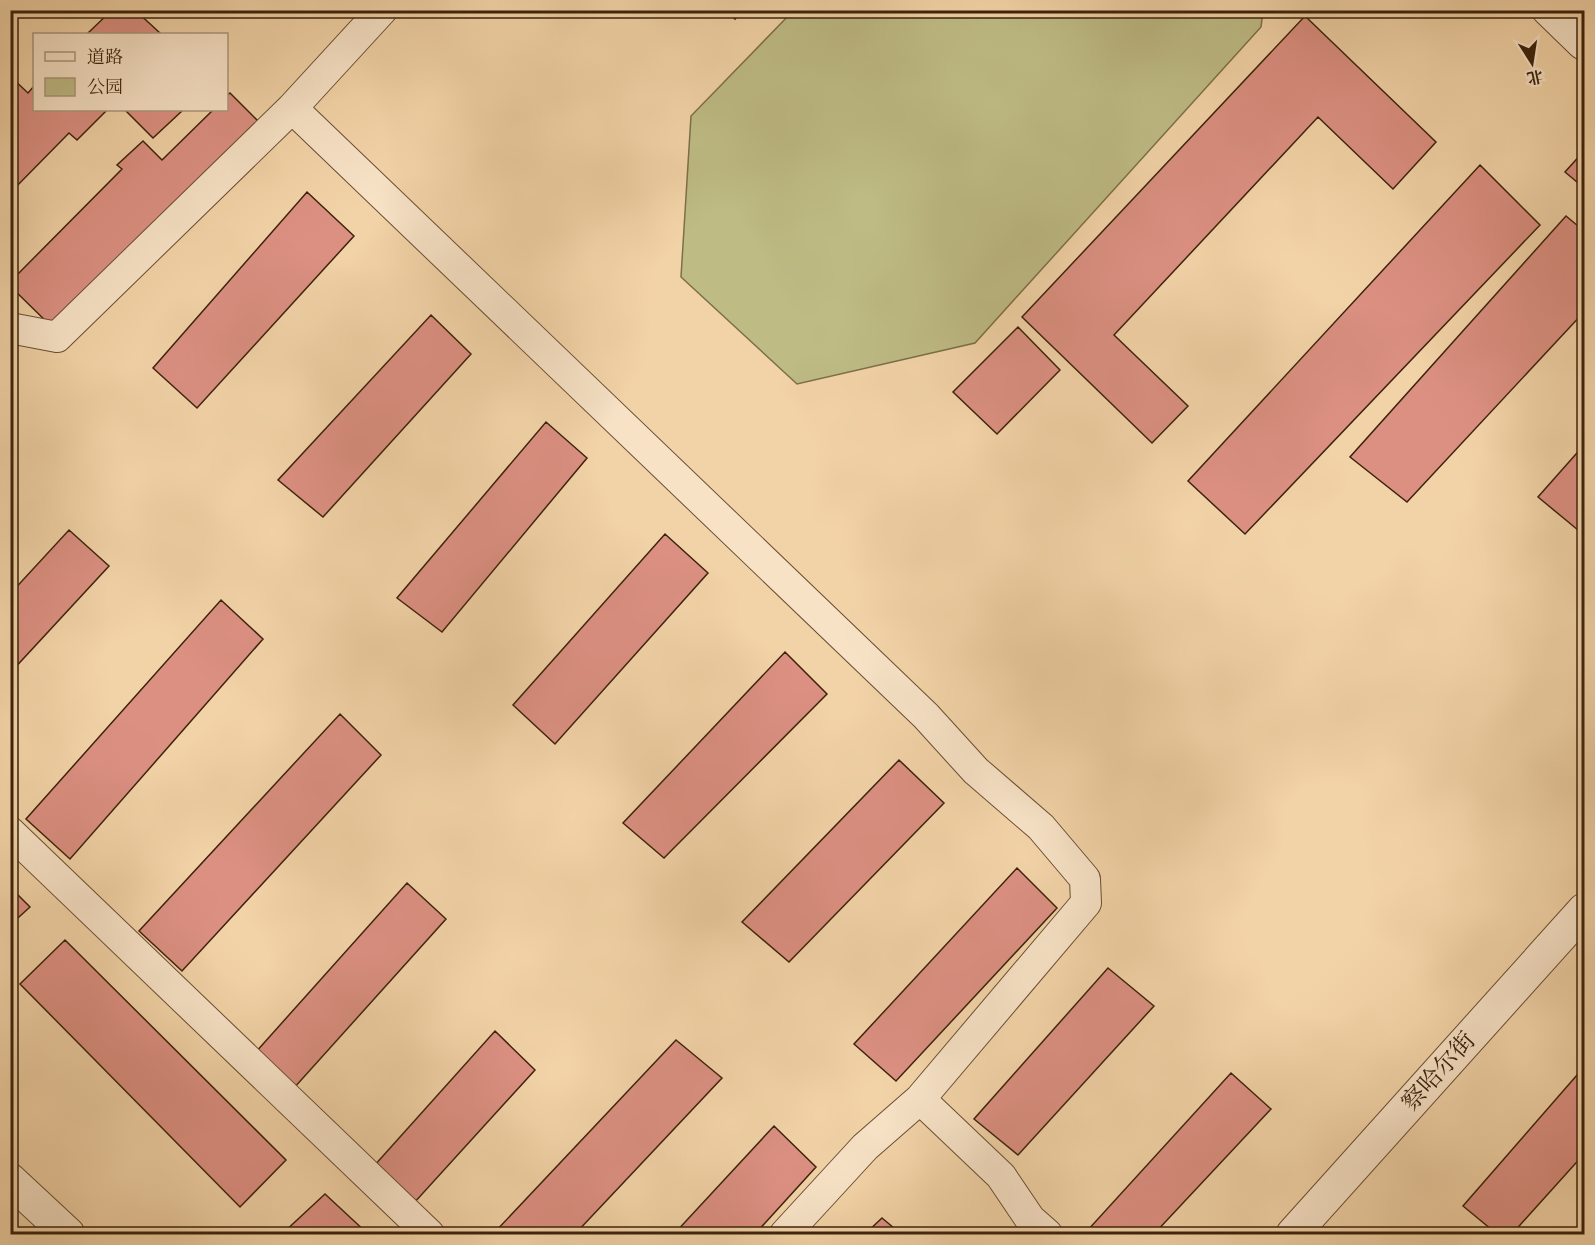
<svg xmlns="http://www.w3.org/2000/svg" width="1595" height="1245" font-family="'Libre Bodoni','Noto Serif SC',serif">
<rect width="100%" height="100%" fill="#f2d3a7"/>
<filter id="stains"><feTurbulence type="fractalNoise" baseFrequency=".00333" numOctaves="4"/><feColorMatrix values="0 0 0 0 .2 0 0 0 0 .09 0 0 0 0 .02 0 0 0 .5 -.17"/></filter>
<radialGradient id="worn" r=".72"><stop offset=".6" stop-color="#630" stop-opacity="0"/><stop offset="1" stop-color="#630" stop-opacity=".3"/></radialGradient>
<!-- green -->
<path fill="#bebb85" stroke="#7d6f48" stroke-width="1.5" d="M793,11V10L1263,11L1261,27L975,343L797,384L681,277L691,116Z"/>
<!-- building -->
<path fill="#dc9082" stroke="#3c230c" stroke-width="1.5" d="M112,10H135L161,34H87Z
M726,10H742L735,19Z
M1305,16L1436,142L1393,189L1318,117L1114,335L1188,406L1152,443L1022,317Z
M10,76L28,93L34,86V110H107L77,140L69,133L10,193Z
M230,93L260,123L54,329L10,286V282L122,169L117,165L143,141L162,160L213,110H226V96Z
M125,110H183L153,138Z
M1584,151V188L1565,172Z
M1480,165L1540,225L1245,534L1188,481Z
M307,192L354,236L197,408L153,368Z
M1566,216L1584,231V312L1407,502L1350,457Z
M431,315L471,354L323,517L278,480Z
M1018,327L1060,370L997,434L953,392Z
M546,422L587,458L442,632L397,598Z
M1584,445V535L1538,497Z
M69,530L109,566L10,673V594Z
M665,534L708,573L555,744L513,705Z
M221,600L263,639L70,859L26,819Z
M785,652L827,694L664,858L623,823Z
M340,714L381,755L182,971L139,931Z
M899,760L944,803L789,962L742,922Z
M1017,868L1057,908L896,1081L854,1044Z
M407,883L446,919L294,1088L255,1053Z
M10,887L30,907L10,925Z
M65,940L286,1160L240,1207L20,984Z
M1108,968L1154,1006L1018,1155L974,1119Z
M495,1031L535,1070L414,1203L374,1166Z
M676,1040L722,1078L575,1234H493Z
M1584,1067V1154L1512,1234H1497L1463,1206Z
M1231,1073L1271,1109L1154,1234H1089L1086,1232Z
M774,1126L816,1167L755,1234H674Z
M325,1194L368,1234H282Z
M882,1218L901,1234H865Z"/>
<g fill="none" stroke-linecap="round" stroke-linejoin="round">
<!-- minor casing -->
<g stroke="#6a4f33" stroke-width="32">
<path id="minor" d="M382,10L292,108L926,716L976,771L1041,827L1085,879L1086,903L920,1099L865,1147L785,1234
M1547,10L1582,44
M10,328L57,337L292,108
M10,832L429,1234
M920,1099L1001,1176L1030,1219L1047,1234"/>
</g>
<!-- tertiary casing -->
<g stroke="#6a4f33" stroke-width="35">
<path id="tertiary" d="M10,1180L68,1234
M1293,1234L1584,910"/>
</g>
<!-- minor -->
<use href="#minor" stroke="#f7e2c6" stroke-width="30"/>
<!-- tertiary -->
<use href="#tertiary" stroke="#f7e2c6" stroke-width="33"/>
</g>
<g text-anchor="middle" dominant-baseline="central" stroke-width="5" stroke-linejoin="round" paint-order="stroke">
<!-- street labels -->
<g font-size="24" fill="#3c230c" stroke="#f7e2c6">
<text transform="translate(1439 1072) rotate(-48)">察哈尔街</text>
</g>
</g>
<!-- margin -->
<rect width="1595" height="1245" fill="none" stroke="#f2d3a7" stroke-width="36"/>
<rect x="12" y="12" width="1571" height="1221" fill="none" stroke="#3c230c" stroke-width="3"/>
<rect x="18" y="18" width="1559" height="1209" fill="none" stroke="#3c230c" stroke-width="1.5"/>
<!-- legend -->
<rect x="33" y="33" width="195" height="78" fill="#f7e2c6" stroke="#ac967c" stroke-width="1.5"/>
<rect x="45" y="52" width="30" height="9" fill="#f7e2c6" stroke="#ac967c" stroke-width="1.5"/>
<text x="87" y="63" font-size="18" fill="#3c230c">道路</text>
<rect x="45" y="78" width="30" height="18" fill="#bebb85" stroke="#ac967c" stroke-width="1.5"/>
<text x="87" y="93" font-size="18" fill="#3c230c">公园</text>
<!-- north arrow -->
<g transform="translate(1532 63) rotate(168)" stroke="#f7e2c6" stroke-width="4.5" paint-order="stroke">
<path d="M0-4.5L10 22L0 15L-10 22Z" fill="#3c230c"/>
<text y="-9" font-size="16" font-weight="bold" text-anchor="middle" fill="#3c230c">北</text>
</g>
<rect width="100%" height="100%" filter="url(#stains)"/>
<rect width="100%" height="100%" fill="url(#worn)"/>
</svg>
